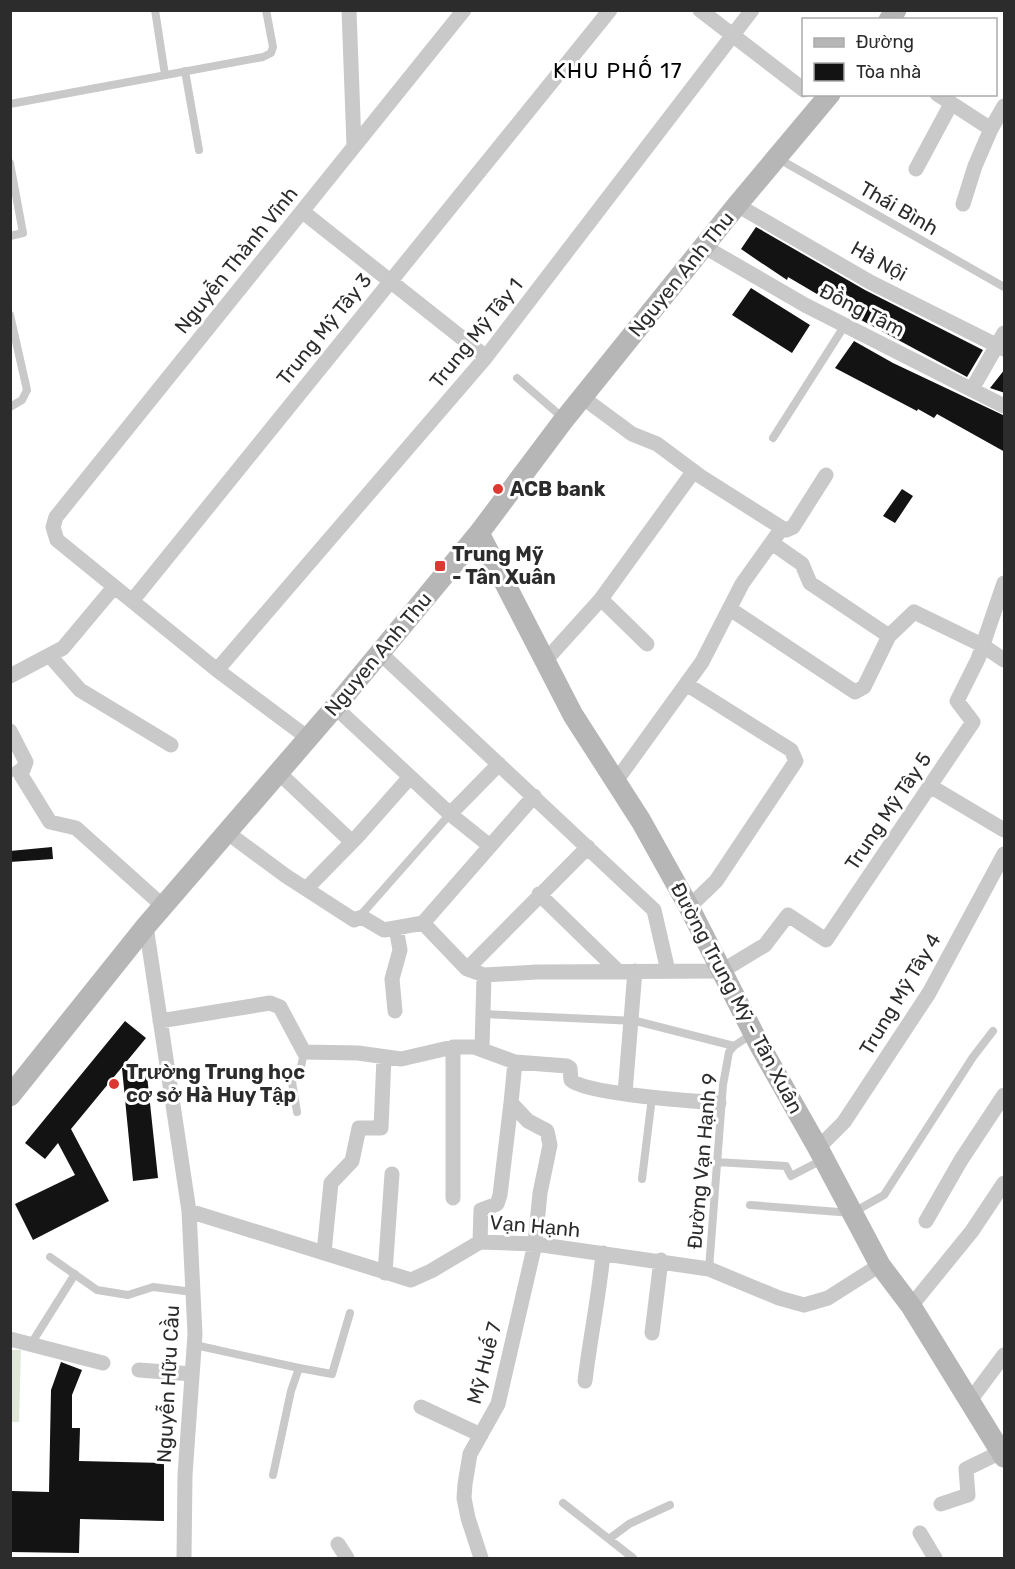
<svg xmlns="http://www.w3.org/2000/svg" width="1015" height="1569" font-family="Rubik,sans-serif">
<rect width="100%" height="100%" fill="#fff"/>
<!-- green -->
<path fill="#e0e9d9" d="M11,1350H21L19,1422H11Z"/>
<!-- building -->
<path fill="#131313" d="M756,227L865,290L983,350L967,377L861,320L788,277L787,280L757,260L741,249Z
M751,288L810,325L792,353L732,315Z
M854,341L893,363L1005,416V452L937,414L934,418L918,409L917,411L835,368Z
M1005,369V393L990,388Z
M902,489L913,496L895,523L883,516Z
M52,847L53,859L10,862V851Z
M125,1021L146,1038L71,1129L109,1201L33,1240L15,1204L75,1175L58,1143L45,1159L25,1143Z
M146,1066L158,1178L133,1181L122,1068Z
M61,1362L82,1370L72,1395V1428H80L79,1461L164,1463V1521L80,1519L79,1553L10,1552L12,1491L49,1492L51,1390Z"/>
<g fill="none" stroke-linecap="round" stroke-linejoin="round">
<!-- lane -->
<path stroke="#c9c9c9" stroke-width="8" d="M155,10L165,75
M185,71L199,150
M10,104L263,57L271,53L273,47L266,10
M779,159L1004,287
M10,163L23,233L10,236
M10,315L27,390L22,400L10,407
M517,378L563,418
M773,438L845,325
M10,774L22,765
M360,916L450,814
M483,1014L636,1021L734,1046
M297,1112L292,1082L301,1067L304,1052
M716,1162L786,1166L791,1176L822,1160
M642,1179L652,1097
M750,1205L852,1213L884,1195L973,1057L993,1031
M50,1257L97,1290L128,1295L153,1287L193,1292
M709,1269L723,1085L729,1052L734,1046L752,1034
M31,1344L75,1274
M195,1345L299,1368L291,1391L273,1475
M299,1368L332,1374L350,1313
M563,1503L633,1558
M609,1539L629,1524L670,1505"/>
<!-- street -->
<path stroke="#c9c9c9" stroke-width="15" d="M349,10L354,145
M464,10L56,517L53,527L57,540L132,601L610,10
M700,10L804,90
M937,94L991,129L1004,106
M916,169L951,104
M963,204L975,166L991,129
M737,205L870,282L1004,349
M303,212L486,357
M703,246L805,305L1004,406
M972,389L1004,333
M582,397L632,434L657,444L700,476L782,528L742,584L702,662L616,781
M782,528L786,530L793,527L826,475
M772,543L802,564L810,583L889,636
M132,601L217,670L308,738
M730,609L855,692L864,687L889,636L914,612L982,645L1004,660
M647,644L601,599L693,472
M380,653L654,910L668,971
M50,656L80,690L171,745
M545,661L601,599
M217,670L486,357L752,10
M10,676L63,648L114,587
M686,684L791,750L796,761L716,881L689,907
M335,707L450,814L490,846
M10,731L26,762L21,775L50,822L76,828L163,906
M278,772L352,842
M930,786L1004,830
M450,814L499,764
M225,831L286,876L354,920L362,917L384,930L423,923
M306,889L357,837L410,777
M539,894L618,971
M423,923L467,969L484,975L537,972L722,971L765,945L788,915L826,940L973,722L957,701L978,659L1004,583
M423,923L534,796
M146,926L189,1211L195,1334L185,1475L184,1558
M467,969L588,847
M395,1011L392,979L400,950L396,928
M160,1021L270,1003L280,1007L304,1052L358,1053L401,1059L453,1047H474L515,1062L567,1066L570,1068L571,1080C586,1094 693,1101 719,1103
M453,1047V1198
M482,1048L484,975
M625,1093L635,971
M818,1148L844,1122L929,993L1004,854
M189,1211L411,1280L431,1271L480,1242L535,1244L709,1269L779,1298L804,1305L828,1298L880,1265
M926,1221L961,1160L1004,1095
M480,1242L481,1210L497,1204L500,1195L511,1103
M324,1252L331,1183L352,1161L359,1128H381L384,1057
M385,1273L392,1174
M911,1306L972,1231L1004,1183
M652,1333L661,1260
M10,1339L103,1363
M139,1370L192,1374
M585,1381C590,1338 599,1297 603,1253
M969,1402L1004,1355
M421,1407L481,1435
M941,1504L968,1495L966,1469L1001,1452
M920,1533L935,1558
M338,1544L347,1558
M481,1558L468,1518L464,1498L465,1484L470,1454L498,1404L535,1244L540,1193L550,1145L547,1131L528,1121L511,1103L515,1062"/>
<!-- secondary -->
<path stroke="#b6b6b6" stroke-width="21" d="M889,20L896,10
M479,533L573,715L641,821L689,907L760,1046L818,1148L880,1265L911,1306L1004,1457
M10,1096L146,926L335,707L479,533L563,421L737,205L830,94"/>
</g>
<!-- markers -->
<g fill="#dd3933" stroke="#fff" stroke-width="2">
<circle cx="498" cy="489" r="6"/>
<rect x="434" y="560" width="12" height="12" rx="3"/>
<circle cx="114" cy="1084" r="6"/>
</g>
<g text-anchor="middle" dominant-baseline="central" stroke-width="6" stroke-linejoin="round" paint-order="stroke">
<!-- street labels -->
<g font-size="20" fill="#2c2c2c" stroke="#fff">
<text transform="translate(899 208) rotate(30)">Thái Bình</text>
<text transform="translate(236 260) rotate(-51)">Nguyễn Thành Vĩnh</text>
<text transform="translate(879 261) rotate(29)">Hà Nội</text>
<text transform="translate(681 274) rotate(-51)">Nguyen Anh Thu</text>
<text transform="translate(862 310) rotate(27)">Đồng Tâm</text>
<text transform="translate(324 329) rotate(-51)">Trung Mỹ Tây 3</text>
<text transform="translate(476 333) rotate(-51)">Trung Mỹ Tây 1</text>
<text transform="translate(378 654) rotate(-50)">Nguyen Anh Thu</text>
<text transform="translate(888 811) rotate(-56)">Trung Mỹ Tây 5</text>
<text transform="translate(900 994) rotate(-59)">Trung Mỹ Tây 4</text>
<text transform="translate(737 998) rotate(62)">Đường Trung Mỹ - Tân Xuân</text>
<text transform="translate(702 1161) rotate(-85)">Đường Vạn Hạnh 9</text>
<text transform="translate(535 1226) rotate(5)">Vạn Hạnh</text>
<text transform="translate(484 1363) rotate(-75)">Mỹ Huế 7</text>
<text transform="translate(168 1384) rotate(-87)">Nguyễn Hữu Cầu</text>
</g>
<!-- poi labels -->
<g font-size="20" font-weight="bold" fill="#2c2c2c" stroke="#fff" text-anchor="start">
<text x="510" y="489">ACB bank</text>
<text x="452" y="554">Trung Mỹ<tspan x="452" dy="23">- Tân Xuân</tspan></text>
<text x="126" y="1072">Trường Trung học<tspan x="126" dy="23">cơ sở Hà Huy Tập</tspan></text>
</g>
<!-- neighbourhood labels -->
<g font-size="21" letter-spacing="1.5" fill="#000" stroke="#fff">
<text x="618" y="70">KHU PHỐ 17</text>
</g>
</g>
<!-- border -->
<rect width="1015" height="1569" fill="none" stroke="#2c2c2c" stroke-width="24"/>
<!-- legend -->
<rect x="802" y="18" width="195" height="78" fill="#ffffff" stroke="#ababab" stroke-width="1.5"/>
<rect x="814" y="38" width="30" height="9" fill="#b6b6b6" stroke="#ababab" stroke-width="1.5"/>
<text x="856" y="48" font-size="18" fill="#2c2c2c">Đường</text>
<rect x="814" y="63" width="30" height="18" fill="#131313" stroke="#ababab" stroke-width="1.5"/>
<text x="856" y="78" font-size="18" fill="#2c2c2c">Tòa nhà</text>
</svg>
